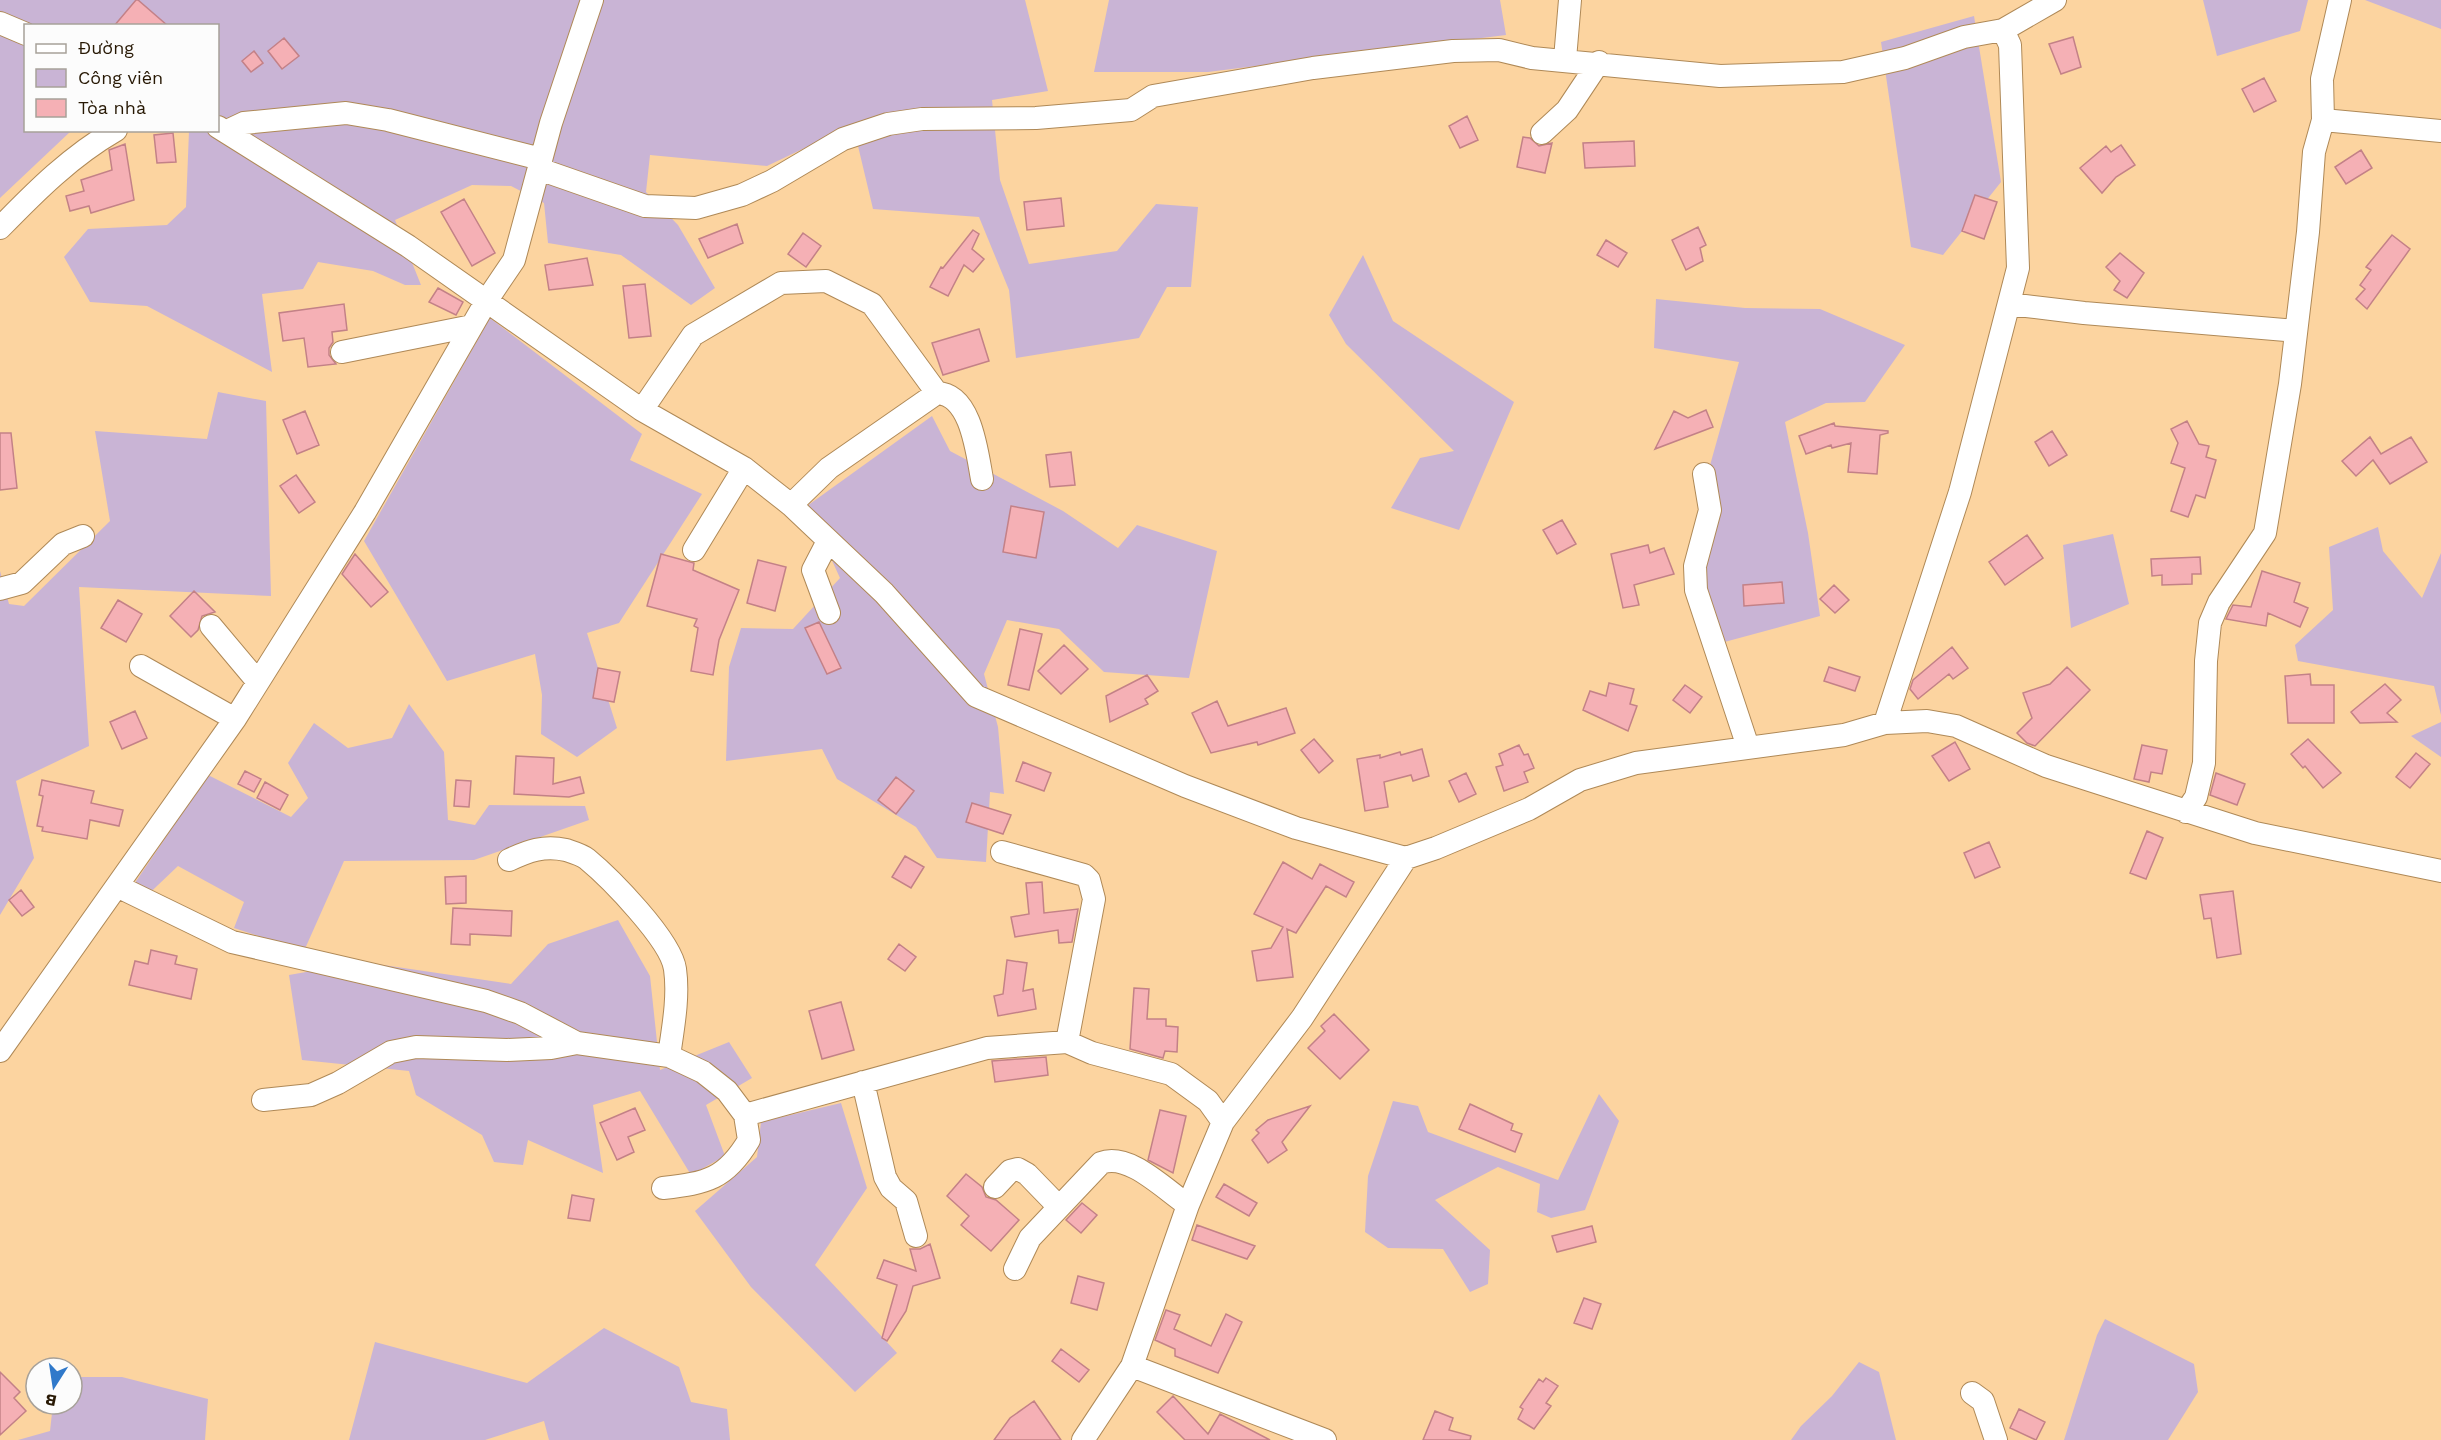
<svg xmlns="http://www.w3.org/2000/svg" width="2441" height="1440" font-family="'Work Sans',sans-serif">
<rect width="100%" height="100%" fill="#fcd4a0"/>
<!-- green -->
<path fill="#c9b4d5" d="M0,0H1025L1048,91L992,100L1000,180L1029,264L1117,251L1156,204L1198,207L1191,287H1167L1139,338L1016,358L1009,290L979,217L873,209L853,125L767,166L650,155L646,192L678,225L715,288L691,305L621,255L548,243L544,203L511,186L472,185L395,220L421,285H405L373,271L318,262L303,289L262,294L272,372L147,306L90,302L64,257L88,229L167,225L186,207L189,131L218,130V26H26V130L71,131L0,198Z
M1109,0H1500L1506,35L1208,72H1094Z
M2203,0H2308L2300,31L2217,56Z
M2365,0H2441V29Z
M1974,16L2001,182L1943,255L1911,247L1881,42Z
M1363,255L1393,321L1514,402L1459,530L1391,508L1420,458L1454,451L1346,344L1329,315Z
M1656,299L1745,308L1820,309L1905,345L1865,402L1826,403L1785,422L1808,533L1820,616L1706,647L1697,563L1707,476L1739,362L1654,348Z
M490,318L642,434L630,460L702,494L619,623L587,633L617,728L577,757L541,734L542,695L535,654L447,681L364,541Z
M218,392L266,401L271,596L79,587L89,746L16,781L34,858L0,915V571L9,604L24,606L110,521L95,431L207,439Z
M932,416L950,451L1063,511L1118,548L1137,525L1217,551L1189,678L1104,672L1059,629L1007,620L984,674L998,727L1004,794L990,792L986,862L937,858L916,827L837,779L822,749L726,761L729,667L741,628L793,629L840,578L807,506Z
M2378,527L2383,551L2422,598L2441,553V715L2434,686L2298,661L2295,645L2333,610L2329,547Z
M2113,534L2129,604L2071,628L2063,545Z
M409,704L444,752L448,820L475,825L489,805L585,806L589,820L474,860L344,861L304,951L234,928L244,902L178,866L137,905L124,899L208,775L291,817L308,798L288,763L314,723L348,748L392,738Z
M2441,722V757L2411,736Z
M618,920L650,976L660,1070L729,1042L752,1078L706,1105L725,1156L691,1175L640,1091L593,1105L603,1173L528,1140L523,1165L494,1162L482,1135L416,1095L409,1071L302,1060L289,975L363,962L511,984L548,944Z
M1599,1094L1619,1121L1585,1210L1551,1218L1537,1212L1540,1184L1498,1167L1435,1200L1490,1250L1488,1284L1470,1292L1443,1249L1388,1248L1365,1232L1368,1176L1393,1101L1418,1106L1428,1132L1558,1180Z
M841,1103L867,1188L815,1265L897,1353L855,1392L751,1287L695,1211L757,1157L761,1122Z
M2105,1319L2194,1364L2198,1392L2168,1440H2064L2097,1335Z
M604,1328L679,1367L691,1402L727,1409L730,1440H549L544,1421L485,1440H349L375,1342L527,1383Z
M1859,1362L1879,1372L1896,1440H1791L1801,1426L1832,1396Z
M72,1377H122L208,1399L205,1440H18L50,1431L53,1404H72Z"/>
<!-- building -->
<path fill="#f5b0b5" stroke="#c38187" stroke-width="1.5" d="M136,0H138L168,26H114Z
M2073,37L2081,67L2061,74L2049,44Z
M284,38L299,56L282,69L268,51Z
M254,51L263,63L251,72L242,61Z
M2264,78L2276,101L2254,112L2242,89Z
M1467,116L1478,140L1460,148L1449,126Z
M173,133L176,162L157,163L154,135Z
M1523,137L1530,138L1539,146L1552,143L1545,173L1517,167Z
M1634,141L1635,166L1585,168L1583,143Z
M125,144L134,200L91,213L89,206L70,211L66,196L84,191L81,180L112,170L109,150Z
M2121,145L2135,165L2116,177L2102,193L2080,168L2106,146L2111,152Z
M2361,150L2372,168L2346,184L2335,167Z
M1975,195L1997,202L1984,239L1962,231Z
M1061,198L1064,226L1027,230L1024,202Z
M464,199L495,253L472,266L441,212Z
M737,224L743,243L708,258L699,239Z
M1698,227L1706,245L1700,248L1703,261L1686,270L1672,240Z
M973,230L979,234L972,249L984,259L973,272L964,265L948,296L930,287L941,267L943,268Z
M803,233L821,246L806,267L788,254Z
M2392,235L2410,249L2367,309L2356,299L2365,289L2360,285L2371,270L2366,267Z
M1606,240L1627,253L1618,267L1597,255Z
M2120,253L2144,273L2127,298L2114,290L2120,281L2106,267Z
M587,258L593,285L549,290L545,265Z
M645,284L651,336L629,338L623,286Z
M438,288L463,302L456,315L429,302Z
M344,304L347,330L332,332L333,342L329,348V355L336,364L308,367L304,338L283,341L279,313Z
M979,329L989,361L943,375L932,343Z
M1706,410L1713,427L1655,449L1674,411L1688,418Z
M305,411L319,445L297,454L283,420Z
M2187,421L2199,444L2209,446L2206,457L2216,460L2205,498L2196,495L2188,517L2171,511L2185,468L2171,463L2178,443L2171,429Z
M1834,423L1835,426L1888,431V433L1880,435L1877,474L1848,472L1851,443L1832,448L1831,445L1806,454L1799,436Z
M2052,431L2067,455L2049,466L2035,442Z
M0,433H11L17,488L0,490Z
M2370,437L2381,454L2411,437L2427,462L2390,484L2373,460L2356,476L2342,461Z
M1071,452L1075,485L1050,487L1046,455Z
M296,475L315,502L299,513L280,486Z
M1011,506L1044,512L1036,558L1003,552Z
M1562,520L1576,544L1557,554L1543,530Z
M2027,535L2043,558L2005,585L1989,562Z
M1648,545L1650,553L1664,548L1674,574L1634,585L1639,605L1623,608L1611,554Z
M355,554L388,592L371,607L342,574Z
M661,554L694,563L693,570L739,590L719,640L713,675L691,671L698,628L694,626L697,619L647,606Z
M2200,557L2201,574H2192V584L2162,585V575L2152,576L2151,559Z
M758,560L786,567L775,611L747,603Z
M2262,571L2300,583L2294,602L2308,608L2300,627L2268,613L2266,626L2226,619L2233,605L2251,607Z
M1782,582L1784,603L1744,606L1743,585Z
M1834,585L1849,600L1835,613L1820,599Z
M194,591L215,612L202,616L198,630L191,637L170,616Z
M118,600L142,614L126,642L101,628Z
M819,622L841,668L827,674L805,628Z
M1020,629L1042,634L1029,690L1008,685Z
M1064,645L1088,669L1061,694L1038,671Z
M1952,647L1968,668L1953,679L1949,674L1918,699L1910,689L1913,680Z
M1829,667L1860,677L1855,691L1824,681Z
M2067,667L2090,690L2035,746L2027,743L2017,733L2032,718L2023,693L2050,684Z
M598,668L620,672L614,702L593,698Z
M2310,674L2311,685H2334V723H2288L2285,676Z
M1147,675L1158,691L1145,699L1148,704L1110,722L1106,696Z
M1609,683L1634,689L1630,704L1637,706L1628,731L1583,710L1590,691L1606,696Z
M2385,684L2401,700L2387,713L2397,722L2360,723L2351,712Z
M1685,685L1702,697L1690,713L1673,700Z
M1217,701L1228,726L1286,708L1295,733L1258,745L1257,742L1211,753L1192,713Z
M135,711L147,738L122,749L110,722Z
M1314,739L1333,761L1319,773L1301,750Z
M2308,739L2341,773L2323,788L2305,766L2303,768L2291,754Z
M1955,742L1970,769L1949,781L1932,756Z
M1519,745L1524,755L1528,754L1534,768L1524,772L1528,782L1504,791L1496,767L1503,765L1499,754Z
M2142,745L2167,750L2162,774L2151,772L2149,782L2134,779Z
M1422,749L1429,776L1413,781L1411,775L1384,782L1388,807L1365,811L1357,759L1380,755V758L1400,752L1401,755Z
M2416,753L2430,764L2410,788L2396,777Z
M516,756L554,758L553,784L580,777L584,793L569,797L514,794Z
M1023,762L1051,773L1044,791L1016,781Z
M245,771L261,779L254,792L238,784Z
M1466,773L1476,794L1459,802L1449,781Z
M2216,773L2245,784L2237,805L2210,795Z
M896,777L914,791L896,814L878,800Z
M42,780L94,791L91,803L123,810L119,826L90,820L87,839L42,831L43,827L37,826L43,796L39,795Z
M456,780L471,781L469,807L454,806Z
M265,782L288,795L280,810L257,798Z
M972,803L1011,815L1003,834L966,822Z
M2147,831L2163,838L2146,879L2130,873Z
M1989,842L2000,867L1975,878L1964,853Z
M905,856L924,867L911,888L892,877Z
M1283,862L1312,879L1320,864L1354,882L1346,897L1326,886L1296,933L1287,929L1293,977L1257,981L1252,951L1271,948L1283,927L1254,914Z
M466,876V903L446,904L445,877Z
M1042,882L1044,913L1078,909L1072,942L1059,943L1058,930L1015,937L1011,917L1029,914L1026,883Z
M21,890L34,907L22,916L9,900Z
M2233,891L2241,954L2217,958L2211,918L2204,919L2200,895Z
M453,908L512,911L511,936L470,934V945L451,944Z
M899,944L916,957L905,971L888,959Z
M151,950L177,956L175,964L197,969L191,999L129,985L135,961L148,964Z
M1007,960L1027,963L1023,991L1033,989L1036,1009L998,1016L994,996L1003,994Z
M1134,988L1149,989L1147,1019H1166V1026L1178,1027L1177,1052L1165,1051L1163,1058L1130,1049Z
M841,1002L854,1050L822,1059L809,1011Z
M1334,1014L1369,1050L1340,1079L1308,1048L1325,1031L1321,1026Z
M1046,1057L1048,1075L995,1082L992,1061Z
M1470,1104L1513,1124L1511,1130L1522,1134L1515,1152L1459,1129Z
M1310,1106L1282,1142L1287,1150L1268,1163L1252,1140L1259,1133L1256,1130L1268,1120Z
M635,1108L645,1130L628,1137L634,1152L617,1160L600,1123Z
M1160,1110L1186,1116L1173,1173L1148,1160Z
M966,1174L982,1187L986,1197L996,1200L1019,1220L991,1251L961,1225L969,1216L947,1196Z
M1224,1184L1257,1203L1249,1216L1216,1197Z
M572,1195L594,1199L590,1221L568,1218Z
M1082,1203L1097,1215L1081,1233L1066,1220Z
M1197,1225L1255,1246L1247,1259L1192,1240Z
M1592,1226L1596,1242L1557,1252L1552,1236Z
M930,1244L940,1278L913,1286L906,1311L887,1341L882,1338L897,1285L877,1278L884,1260L916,1271L910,1249H920Z
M1078,1276L1104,1283L1097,1310L1071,1303Z
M1584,1298L1601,1304L1592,1329L1574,1323Z
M1166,1310L1180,1315L1174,1329L1211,1346L1226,1314L1242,1322L1218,1373L1175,1356V1349L1155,1340Z
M1061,1349L1089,1370L1079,1382L1052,1361Z
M0,1372L20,1392L14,1398L26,1411L0,1435Z
M1546,1378L1558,1386L1546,1403L1551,1406L1534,1429L1518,1419L1523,1409L1520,1407L1539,1379L1543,1382Z
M1173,1396L1208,1434L1220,1414L1270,1440H1185L1157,1412Z
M1034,1401L1061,1440H994L1010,1418Z
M2019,1409L2045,1422L2036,1440L2010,1428Z
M1435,1411L1453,1418L1449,1430L1471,1436L1470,1440H1423Z"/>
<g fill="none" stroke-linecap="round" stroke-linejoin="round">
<!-- street casing -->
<g stroke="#af8957" stroke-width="24">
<path id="street" d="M0,23L26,34
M1565,59L1570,0
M2323,120L2441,131
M218,127L408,246L642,410L744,468L791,505L884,593L976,696L1185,786L1296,828L1406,858L1436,848L1529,809L1580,780L1636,763L1844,735L1885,723L1927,721L1956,726L2046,766L2255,833L2441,871
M227,131L244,123L346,113L388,120L541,159
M1542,133L1567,110L1599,62
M539,169L645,206L696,208L742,195L772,181L843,139L888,124L922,119L1036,118L1131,110L1153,96L1313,68L1453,51L1499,50L1532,58L1720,76L1843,72L1905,58L1964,37L2003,30L2055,0
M0,228C36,191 71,156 116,130
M2009,304L2084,313L2296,331
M342,352L472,326
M642,410L693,335L781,283L826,281L872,304L937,393
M1704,474L1710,510L1695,566L1696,590L1748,747
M791,505L829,468L937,393C971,394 977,452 982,479
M828,541L813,570L829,613
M694,550L744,468
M0,589L22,583L63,544L83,536
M211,626L258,682
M141,666L235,719
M1885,723L1960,492L2018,268L2010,45L2003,30
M2186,812L2196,797L2204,763L2206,661L2210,623L2219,602L2265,533L2290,384L2308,232L2314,152L2323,120L2322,79L2340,0
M1002,852L1084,875L1089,880L1094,899L1067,1042
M509,860C528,851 544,845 566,850C572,852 582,855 587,859C610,878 671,940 675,969C679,997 673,1028 669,1056
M117,886L232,942L486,1001L520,1013L577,1043L669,1056L703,1072L727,1091L745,1115L749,1140C726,1179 707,1183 663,1188
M0,1051L235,719L365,512L487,300L514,260L551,123L592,0
M863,1082L885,1177L891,1188L906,1201L916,1236
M263,1100L311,1095L338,1083L391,1052L416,1047L507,1050L551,1048L577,1043
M745,1115L987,1048L1067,1042L1092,1053L1171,1074L1208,1101L1223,1122
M995,1187L1010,1171L1018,1169L1027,1174L1059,1207
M1015,1269L1030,1238L1101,1163C1129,1152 1165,1190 1188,1205
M1132,1366L1188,1205L1223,1122L1302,1018L1406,858
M1972,1393L1983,1401L1996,1440
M1083,1440L1132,1366L1325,1440"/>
</g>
<!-- street -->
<use href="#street" stroke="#fff" stroke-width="22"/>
</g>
<!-- legend -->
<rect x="24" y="24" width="195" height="108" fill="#fcfcfc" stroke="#a7a199" stroke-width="1.5"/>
<rect x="36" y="44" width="30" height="9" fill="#ffffff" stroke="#a7a199" stroke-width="1.5"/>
<text x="78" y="54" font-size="18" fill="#281905">Đường</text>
<rect x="36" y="69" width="30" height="18" fill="#c9b4d5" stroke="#a7a199" stroke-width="1.5"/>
<text x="78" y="84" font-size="18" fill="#281905">Công viên</text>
<rect x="36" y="99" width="30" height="18" fill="#f5b0b5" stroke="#a7a199" stroke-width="1.5"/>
<text x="78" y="114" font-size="18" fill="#281905">Tòa nhà</text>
<!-- north arrow -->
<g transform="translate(54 1386) rotate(192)"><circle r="28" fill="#fcfcfc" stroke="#a7a199" stroke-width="1.5"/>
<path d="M0-4.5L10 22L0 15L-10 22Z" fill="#3079ca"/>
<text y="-9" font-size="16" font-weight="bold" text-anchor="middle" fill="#281905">B</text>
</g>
</svg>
